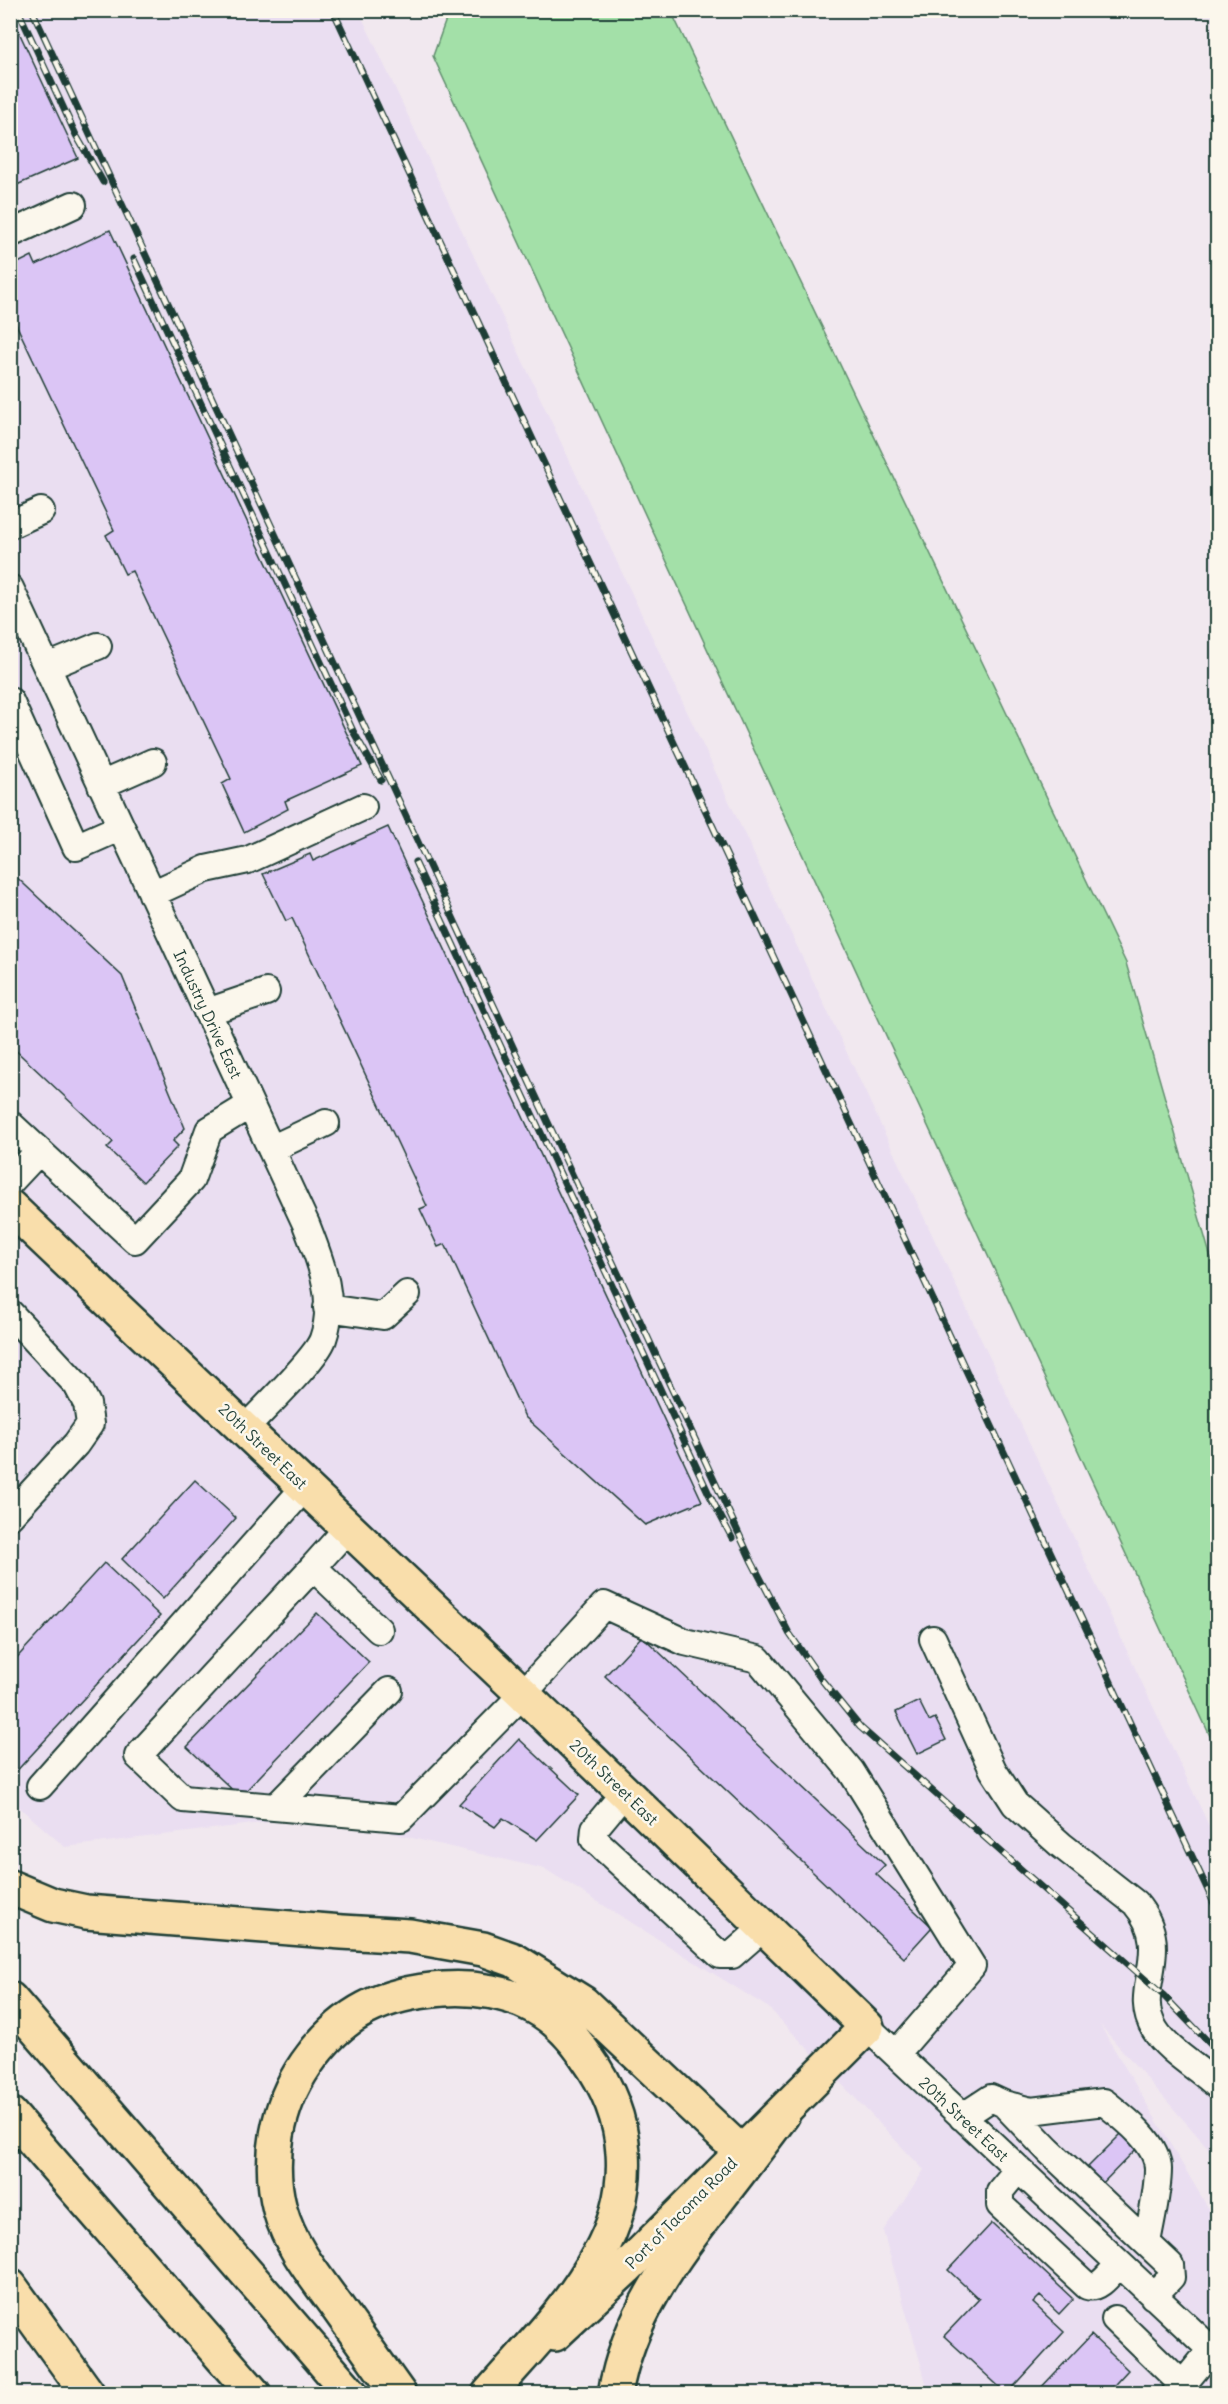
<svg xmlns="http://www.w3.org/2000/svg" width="1228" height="2404" font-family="Delius,sans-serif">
<rect width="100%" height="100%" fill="#f1e8ef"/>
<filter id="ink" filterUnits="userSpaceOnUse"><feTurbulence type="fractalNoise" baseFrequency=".0167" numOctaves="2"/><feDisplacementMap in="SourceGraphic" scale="12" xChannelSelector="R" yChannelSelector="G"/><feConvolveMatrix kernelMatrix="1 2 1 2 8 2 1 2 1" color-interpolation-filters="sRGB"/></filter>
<g filter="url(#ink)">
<!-- built -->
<path fill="#eadef1" d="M11,11H359L1217,1843V2158L1100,2025L1217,2223V2383L1208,2394L929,2393L883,2231L924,2170L769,2008L545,1869L318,1816L65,1847L11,1800Z"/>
<!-- green -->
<path fill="#a3e0a8" stroke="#618e6e" stroke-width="1.5" d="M449,11H671L1126,963L1217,1279V1751L433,56Z"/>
<!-- building -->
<path fill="#dbc5f5" stroke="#1f3d34" stroke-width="1.5" d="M10,13L78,158L10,188Z
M110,230L362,766L285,801L288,809L244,832L222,784L231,779L132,571L125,574L106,535L114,530L15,322L10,324V267L32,256L36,265Z
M388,827L702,1501L645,1525L525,1417L445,1244L438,1247L420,1209L427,1206L292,918L286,921L263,874L310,854L313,861Z
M10,871L122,976L185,1128L173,1141L178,1146L143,1182L107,1148L113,1142L10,1045Z
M195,1480L236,1518L163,1599L122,1559Z
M104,1563L160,1616L10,1778V1665Z
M317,1613L369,1662L240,1797L187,1747Z
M642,1636L885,1865L876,1874L932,1927L904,1958L605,1676Z
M919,1701L929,1721L935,1718L946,1740L917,1754L896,1712Z
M519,1739L579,1795L537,1840L503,1818L495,1827L459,1804Z
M1128,2127L1143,2142L1095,2191L1079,2176Z
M992,2223L1073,2299L1059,2314L1040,2296L1033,2303L1064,2332L1007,2394L944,2336L979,2299L948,2270Z
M1091,2335L1128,2370L1106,2394H1035Z"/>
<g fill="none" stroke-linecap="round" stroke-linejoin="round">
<!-- minor casing -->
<g stroke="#1f3d34" stroke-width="30">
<path id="minor" d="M10,234L73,205
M10,525L41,511
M10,588L306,1224C320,1260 337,1299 323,1339C316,1359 262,1410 245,1429
M47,667L98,646
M10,701L76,847L121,827
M101,785L153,762
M152,894L206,869L248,860L363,807
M207,1012L266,992
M10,1124L135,1240L191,1180L209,1130L250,1105
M271,1149L326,1123
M10,1182L39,1151
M327,1308L383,1316L407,1294
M10,1313L77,1385L87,1404L90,1424L76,1444L10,1516
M348,1528L313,1567L379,1630
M313,1567L138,1756L183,1799L401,1818L523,1694L604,1605L685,1642L758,1659L851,1771L972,1966L896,2054
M933,1639L993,1770L1015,1804L1061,1845L1135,1903C1177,1952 1129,1989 1155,2030C1168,2051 1199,2068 1218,2086
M40,1786L305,1487
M625,1792L595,1828L594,1839L720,1955H732L764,1927
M276,1807L389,1691
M867,2027L1218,2356
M1004,2104L1031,2111L1104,2102C1123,2117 1158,2143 1158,2169C1158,2193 1151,2219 1147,2243
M962,2117L991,2098L1004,2104L1048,2150L1170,2265L1171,2277L1153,2296
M1018,2169L1000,2191V2205L1087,2286C1100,2290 1111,2272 1119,2264
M1115,2319L1182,2384
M1175,2394L1211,2350"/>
</g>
<!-- major casing -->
<g stroke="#1f3d34" stroke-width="38">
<path id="major" d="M10,1207L523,1694L867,2027L626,2268L555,2334"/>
</g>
<!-- highway casing -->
<g stroke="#1f3d34" stroke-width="38">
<path id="highway" d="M10,1887L53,1905L86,1912L342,1932L410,1936L483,1949L514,1960L583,2003L742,2153
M10,1999L351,2394
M10,2114L254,2394
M10,2286L88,2394
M399,2394C378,2364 356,2334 335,2304C314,2275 290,2246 280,2210C267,2160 277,2106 306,2064C342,2012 383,1993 444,1989C474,1987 508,1992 535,2007C555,2018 573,2037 586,2056C631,2118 636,2189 598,2256C571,2307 527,2350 489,2394
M615,2394C628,2316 673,2258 719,2198C741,2170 762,2142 783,2114"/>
</g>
<!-- minor -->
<use href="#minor" stroke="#fbf7ec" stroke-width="26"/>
<!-- major -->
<use href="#major" stroke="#f9deab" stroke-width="33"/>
<!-- highway -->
<use href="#highway" stroke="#f9deab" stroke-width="33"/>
<!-- rail casing -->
<g stroke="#1f3d34" stroke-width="7">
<path id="rail" d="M18,10L76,135L103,182
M32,10L752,1562L789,1633L821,1679L860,1727L1163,1995L1218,2052
M333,10L1218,1912
M134,259L353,731L381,780
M415,862L709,1494L732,1538"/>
</g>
<!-- rail -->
<use href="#rail" stroke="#fbf7ec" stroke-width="4.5" stroke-dasharray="14" stroke-linecap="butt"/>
</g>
</g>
<g text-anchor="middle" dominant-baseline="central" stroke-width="5" stroke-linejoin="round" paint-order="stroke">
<!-- street labels -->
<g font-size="16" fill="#1f3d34" stroke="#fbf7ec">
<text transform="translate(208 1014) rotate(65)">Industry Drive East</text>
<text transform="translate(263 1446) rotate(44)">20th Street East</text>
<text transform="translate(614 1782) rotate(44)">20th Street East</text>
<text transform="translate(964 2119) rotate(43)">20th Street East</text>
<text transform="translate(681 2213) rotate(-45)">Port of Tacoma Road</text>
</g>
</g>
<!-- margin -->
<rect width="1228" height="2404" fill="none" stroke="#fbf7ec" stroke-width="36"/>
<rect x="18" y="18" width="1192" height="2368" fill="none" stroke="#1f3d34" stroke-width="2" filter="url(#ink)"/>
</svg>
